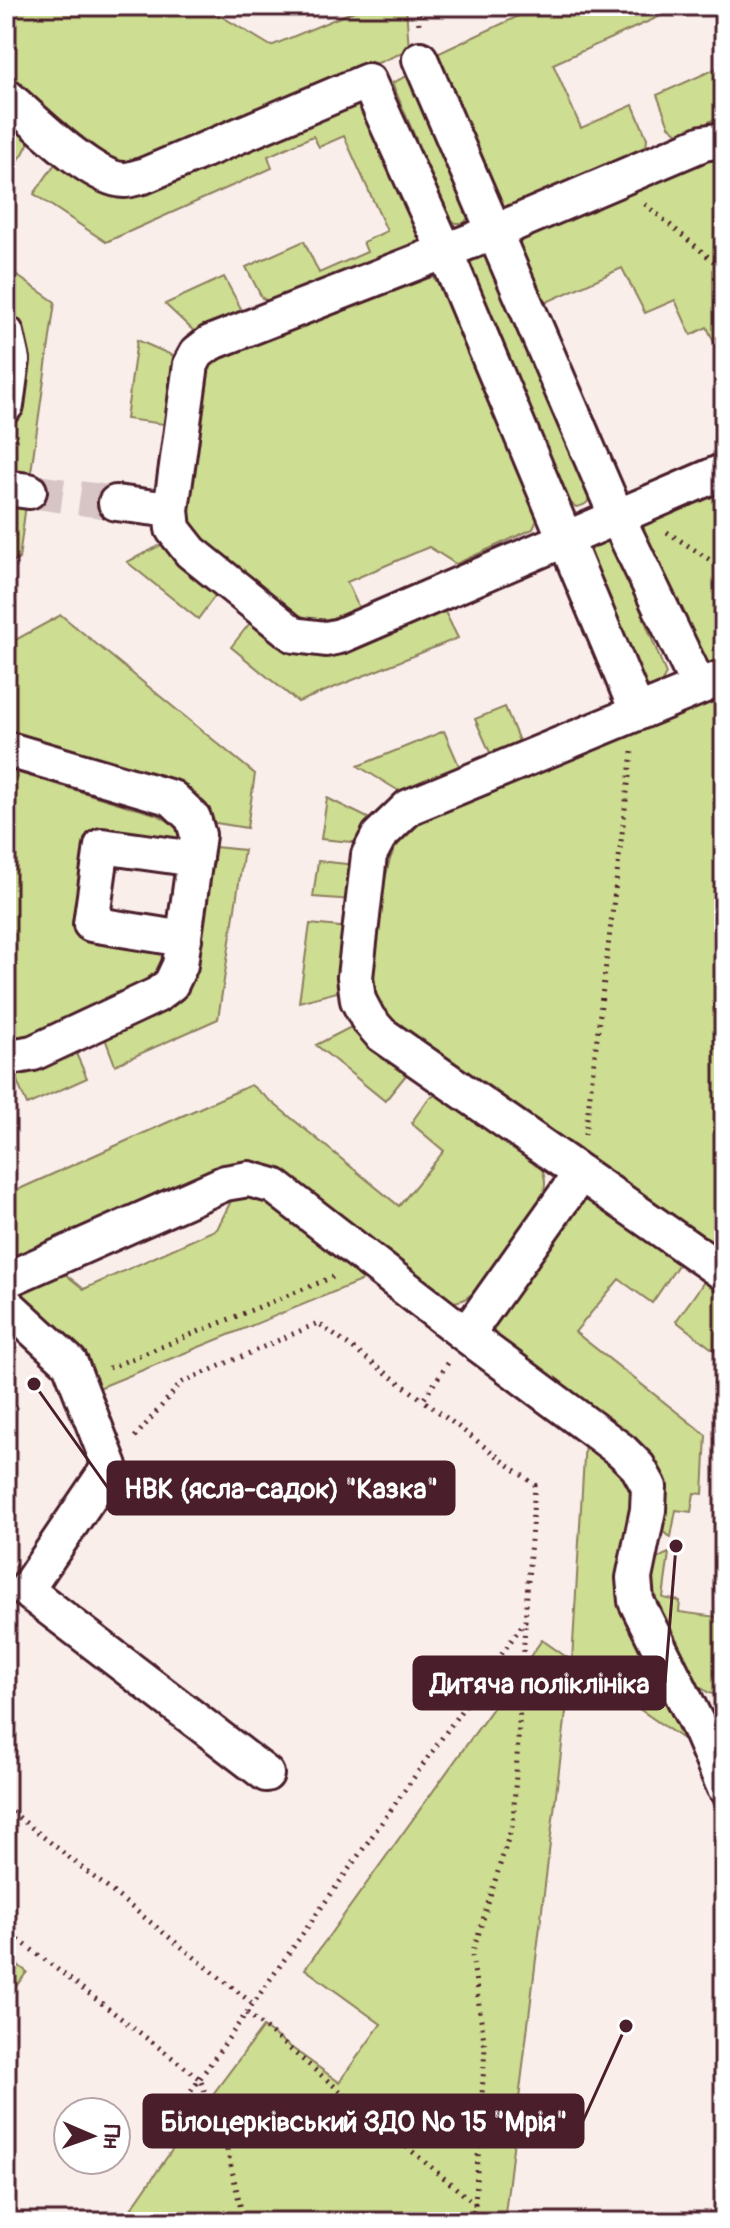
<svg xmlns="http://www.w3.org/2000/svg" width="730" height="2228" font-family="Pangolin,sans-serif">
<rect width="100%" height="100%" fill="#faeeeb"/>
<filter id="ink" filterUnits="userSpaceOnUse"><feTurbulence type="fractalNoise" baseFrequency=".0125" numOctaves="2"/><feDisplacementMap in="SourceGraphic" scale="16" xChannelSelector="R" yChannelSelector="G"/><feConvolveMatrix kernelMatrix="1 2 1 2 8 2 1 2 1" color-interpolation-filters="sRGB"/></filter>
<g filter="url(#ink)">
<!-- green -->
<path fill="#cddd91" stroke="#8c7e5e" stroke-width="2" d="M6,6H204L271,46L366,6H406L409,50L134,164L105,160L6,75Z
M526,6H683L553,64L581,128L633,105L647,138L646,150L505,212L497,205L437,54L523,14Z
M724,65V114L692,131L678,133L669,126L657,95Z
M413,73L471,210L469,217L464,223H456L450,219L392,83Z
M356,103L367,109L421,234L419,242L412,251L270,302L262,298L246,267L304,241L319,273L367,252L363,242L387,231L344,136L319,147L313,136L268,156L272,168L106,242L34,194L57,161L85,182Z
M6,112L28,135V144L23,154L7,176Z
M724,153V364L707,327L691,335L675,300L645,313L622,268L538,306L517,247L522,240L626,189Z
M482,254L489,259L591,491C589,502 588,505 576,507L569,502L469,267L470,259Z
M6,268L55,302L30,479L6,475L24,341L6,313Z
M224,277L245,316L198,335L165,304Z
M419,277H432L442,285L537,507V520L533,529L456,564L429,547L347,582L359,608C334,620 317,625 292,612L200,541L190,527L187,512L204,372L215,360L232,350Z
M137,340L181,359L171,425L126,419Z
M724,486V659L702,666L642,532L645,521Z
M6,501L26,504L19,559L6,566Z
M598,541H607L615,546L666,674L659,687L650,688L643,683L590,555L593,546Z
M165,543L220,589L198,619L127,562Z
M442,606L458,638L298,702L231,647L253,619L292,647Z
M61,615L255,774L247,828L210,822L6,733V645Z
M724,693V1254L395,1024C386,1015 377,1006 374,994C369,973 383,872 393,852C399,840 413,830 423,821Z
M505,707L521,746L492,757L475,719Z
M444,731L461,770L404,794L358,766Z
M6,769L158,815L176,826L183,845L93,833L79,934L169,947L166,968L145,987L16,1042H6Z
M327,798L374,821L362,843L321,839Z
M205,846L244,850L218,1019L115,1065L103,1033L154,1012Z
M318,861L356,865L353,900L313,897Z
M310,924L349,928L341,991L299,1002Z
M357,1024L410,1070L385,1101L316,1045Z
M74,1049L87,1078L27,1105L14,1074Z
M251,1085L399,1206L444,1151L411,1123L429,1098L436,1095L446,1097L537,1160C545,1173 547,1182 543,1197L475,1292L463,1300L450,1303L287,1178L6,1262V1195Z
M240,1196H253L265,1199L368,1278L94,1390L16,1294L61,1271L84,1289L217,1229L231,1201Z
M580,1201H593L680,1262L652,1303L619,1279L575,1332L706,1435L703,1494L694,1493L691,1512L676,1510L671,1537C651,1529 658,1502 658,1484L494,1340V1330L500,1314Z
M706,1279L724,1291V1358L676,1321Z
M585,1440L610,1458L633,1488L634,1508L616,1595L683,1739L572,1663L504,2222H122L181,2137L263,2027L339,2082L381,2024L305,1969L542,1640L572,1661Z
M669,1553L663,1598L680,1601L679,1612L716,1617L719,1601L724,1602V1697L709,1693L697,1685L648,1583C650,1566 652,1559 669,1553Z
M6,1956L27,1972L6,1999Z"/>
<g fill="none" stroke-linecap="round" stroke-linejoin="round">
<!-- minor-tunnel -->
<path stroke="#d7c5c5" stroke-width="34" stroke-dasharray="34 17" stroke-linecap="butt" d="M29,491L116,503"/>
<!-- minor casing -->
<g stroke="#4a1f2b" stroke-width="40">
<path id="minor" d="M420,59L617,517L699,687
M6,96C31,118 93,180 124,180C130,180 137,177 143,176L368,81L445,251L637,711
M724,140L703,143L494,232L210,343L197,353L191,364L171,510L173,529L191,552L294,635L326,639L340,636L724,471
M6,333L12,360L6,405
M6,488L29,491
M116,503L171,510
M724,677L409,807L379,836L369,855L355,977L358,1000L368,1019L381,1034L724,1273
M6,749L172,798L193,818L198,835L180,965L171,984L157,995L33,1053L6,1058
M184,939L91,924L102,846L195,859
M6,1280L225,1183L249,1179L274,1186L466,1335L622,1451L638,1467L649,1487L648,1510L634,1578L636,1601L700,1730L724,1786
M6,1304L70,1363L110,1466L26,1590L266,1774
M466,1335L581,1173"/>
</g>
<!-- path -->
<path stroke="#4a1f2b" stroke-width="5" stroke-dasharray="2 6" stroke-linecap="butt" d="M418,6L419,27
M719,174L724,221
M645,204L724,270
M667,532L724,569
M585,1135L632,752
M109,1368L333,1277
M135,1437L181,1383L318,1323L423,1400
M6,1807L253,2004
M6,1930L200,2079L228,2153L244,2222
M247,2013L475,2204L471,2222
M191,2091L525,1621L535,1485L423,1400L448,1363
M475,2204L485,2048L472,1955L513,1823L525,1625"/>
<!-- minor -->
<use href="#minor" stroke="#fff" stroke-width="34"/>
</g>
</g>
<!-- callouts -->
<path fill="none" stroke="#4a1f2b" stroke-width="3" d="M34 1384L108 1488M676 1546L665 1683M626 2026L583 2121"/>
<g fill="#4a1f2b" stroke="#fff" stroke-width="3">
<circle cx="34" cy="1384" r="8"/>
<circle cx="676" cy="1546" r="8"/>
<circle cx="626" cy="2026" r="8"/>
</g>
<g fill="#4a1f2b" stroke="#4a1f2b" stroke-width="3">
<rect x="108" y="1462" width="346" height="52" rx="8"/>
<rect x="414" y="1657" width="251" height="52" rx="8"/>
<rect x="144" y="2095" width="439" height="52" rx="8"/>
</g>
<g font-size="28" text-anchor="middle" font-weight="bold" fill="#fff">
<text x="281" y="1498">НВК (ясла-садок) "Казка"</text>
<text x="540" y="1693">Дитяча поліклініка</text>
<text x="364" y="2131">Білоцерківський ЗДО № 15 "Мрія"</text>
</g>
<!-- margin -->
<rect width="730" height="2228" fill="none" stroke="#fff" stroke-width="32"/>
<rect x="16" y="16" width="698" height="2196" fill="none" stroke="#4a1f2b" stroke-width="3" filter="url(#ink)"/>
<!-- north arrow -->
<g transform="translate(92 2136) rotate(92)"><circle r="38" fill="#ffffff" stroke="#b7a5aa" stroke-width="2"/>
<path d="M0-6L14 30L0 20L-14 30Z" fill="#4a1f2b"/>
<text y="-12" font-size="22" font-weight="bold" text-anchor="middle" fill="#4a1f2b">Пн</text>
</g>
</svg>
